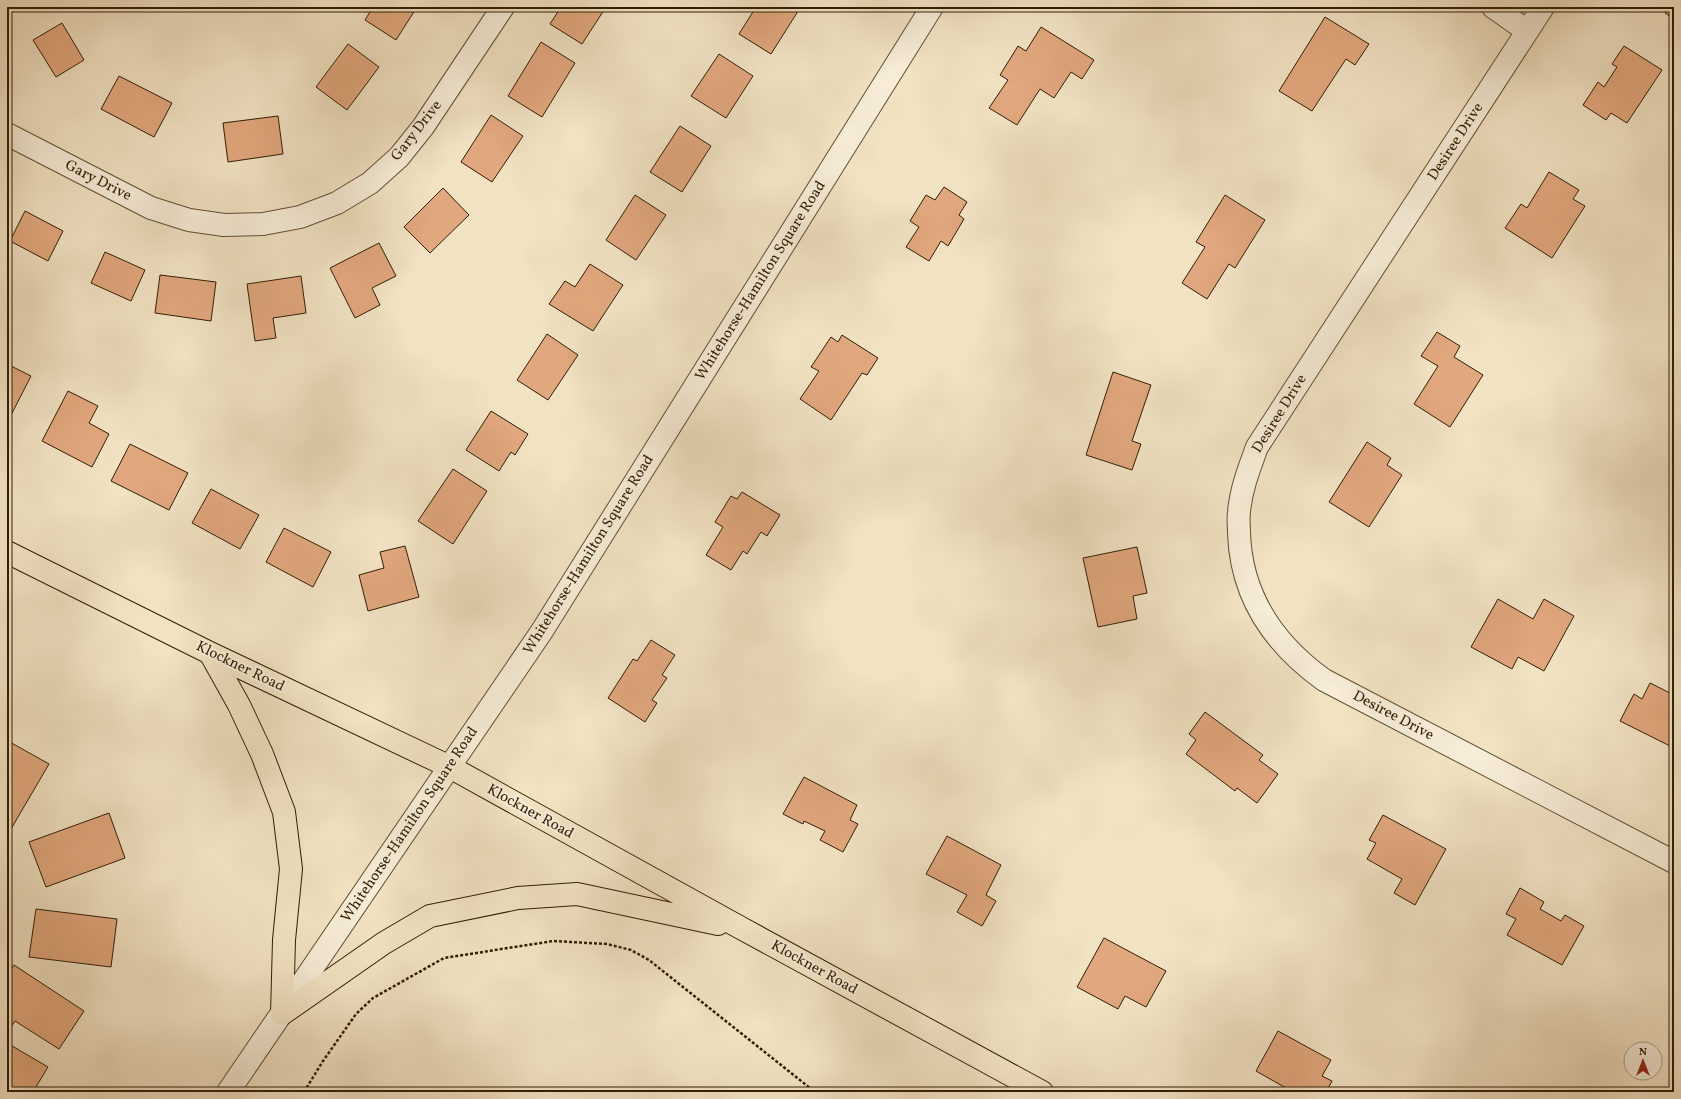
<svg xmlns="http://www.w3.org/2000/svg" width="1681" height="1099" font-family="Vollkorn,serif">
<rect width="100%" height="100%" fill="#f1e2c2"/>
<filter id="stains"><feTurbulence type="fractalNoise" baseFrequency=".005" numOctaves="4"/><feColorMatrix values="0 0 0 0 .2 0 0 0 0 .09 0 0 0 0 .02 0 0 0 .5 -.17"/></filter>
<radialGradient id="worn" r=".72"><stop offset=".6" stop-color="#630" stop-opacity="0"/><stop offset="1" stop-color="#630" stop-opacity=".3"/></radialGradient>
<!-- building -->
<path fill="#e1a77e" stroke="#311e04" d="M373,7H417L396,40L365,20Z
M561,7H606L582,44L550,24Z
M756,7H799L800,8L771,54L739,34Z
M1669,7H1674V19L1665,13Z
M1325,17L1369,44L1355,65L1346,59L1312,111L1279,91Z
M62,23L84,60L56,77L33,40Z
M1041,27L1094,60L1082,79L1071,72L1054,98L1040,89L1017,125L989,108L1008,80L1000,75L1018,46L1026,51Z
M541,42L575,63L542,117L508,96Z
M348,44L379,67L347,110L316,87Z
M1624,46L1662,70L1627,123L1611,113L1606,120L1583,105L1598,82L1604,87L1617,67L1612,64Z
M719,54L753,76L726,118L691,96Z
M119,76L172,103L154,137L101,109Z
M491,115L523,136L492,182L461,162Z
M278,116L283,154L228,162L223,123Z
M680,126L711,146L682,192L650,172Z
M1549,172L1579,190L1573,199L1585,206L1552,258L1505,228L1521,204L1527,208Z
M944,187L967,202L959,215L964,219L948,246L941,241L929,261L906,247L919,227L910,221L926,195L935,200Z
M443,188L469,215L430,253L404,227Z
M635,195L666,215L636,260L606,240Z
M1225,195L1265,220L1235,268L1229,264L1207,299L1182,283L1205,247L1196,242Z
M25,211L63,231L48,261L10,241Z
M379,243L396,276L372,288L380,305L355,318L330,268Z
M105,252L145,270L131,301L91,283Z
M590,264L623,285L593,331L549,304L565,281L575,287Z
M160,275L216,282L211,321L155,313Z
M301,276L306,313L273,318L276,338L255,341L247,284Z
M1437,332L1460,346L1454,357L1483,375L1450,427L1414,404L1438,366L1421,356Z
M547,334L578,355L548,400L517,380Z
M842,335L878,358L867,375L862,373L831,420L800,399L819,371L811,367L831,337L838,342Z
M7,364L31,376L7,423Z
M1113,372L1151,385L1132,441L1141,444L1132,470L1086,455Z
M68,391L98,406L89,423L109,434L92,467L42,441Z
M491,411L528,434L515,455L511,452L499,471L466,450Z
M1367,442L1391,458L1387,465L1402,475L1369,527L1329,502Z
M130,444L188,473L169,510L111,481Z
M453,469L487,491L453,544L418,521Z
M211,489L259,515L240,549L192,523Z
M742,492L780,515L767,536L761,532L747,554L743,551L731,570L706,555L723,527L715,522L731,496L737,499Z
M284,528L331,552L313,587L266,562Z
M405,546L419,597L368,611L359,575L384,568L380,552Z
M1137,547L1147,593L1133,596L1137,619L1098,627L1083,558Z
M1498,599L1533,619L1544,599L1574,616L1544,671L1518,657L1512,669L1471,647Z
M651,640L675,655L662,675L667,678L652,700L657,703L645,722L608,698L633,659L637,661Z
M1650,683L1674,695V748L1620,721L1634,694L1642,699Z
M1205,712L1263,755L1259,760L1278,774L1257,803L1237,788L1235,791L1186,754L1196,740L1189,734Z
M8,741L49,764L11,829L7,827Z
M804,777L857,805L850,820L858,824L843,852L820,840L825,831L804,821L803,824L783,814Z
M109,813L125,858L46,887L29,842Z
M1383,815L1446,849L1415,905L1394,893L1402,879L1367,859L1376,843L1369,840Z
M947,836L1001,865L986,895L996,901L982,926L957,912L967,895L926,874Z
M1520,888L1544,902L1540,909L1561,921L1565,915L1584,926L1562,965L1507,935L1516,919L1506,914Z
M36,909L117,919L111,967L29,957Z
M1104,938L1166,971L1146,1007L1125,996L1118,1009L1077,987Z
M14,965L84,1011L59,1049L15,1021L11,1027L7,1024V976Z
M1278,1031L1331,1060L1322,1076L1332,1081L1326,1092H1293L1256,1071Z
M7,1043L48,1067L33,1092H7Z"/>
<g fill="none" stroke-linecap="round" stroke-linejoin="round">
<!-- minor casing -->
<g stroke="#614f34" stroke-width="24">
<path id="minor" d="M1493,7L1527,31
M1543,7L1257,447C1249,469 1241,489 1239,512C1238,519 1239,526 1239,533C1241,596 1274,644 1324,680L1674,862
M7,134L151,208L189,220L224,225L263,224L300,217L337,203L370,183L399,157L423,127L503,7
M228,1092L542,631L932,7"/>
</g>
<!-- major casing -->
<g stroke="#311e04" stroke-width="24">
<path id="major" d="M7,552L210,653L450,767L741,928L1042,1092
M210,653L239,705L262,754L284,812L291,869L284,940L282,1014
M282,1014L384,943L430,916L518,898L577,894L718,924"/>
</g>
<!-- path -->
<path stroke="#311e04" stroke-width="2.5" stroke-dasharray="3 2" stroke-linecap="butt" d="M304,1092L323,1061L356,1014L373,998L444,958L553,941L607,944L631,950L649,960L815,1092"/>
<!-- minor -->
<use href="#minor" stroke="#f6ecd7" stroke-width="22"/>
<!-- major -->
<use href="#major" stroke="#f1e2c2" stroke-width="22"/>
</g>
<g text-anchor="middle" dominant-baseline="central" stroke-width="4" stroke-linejoin="round" paint-order="stroke">
<!-- street labels -->
<g font-size="15" fill="#311e04" stroke="#f6ecd7">
<text transform="translate(417 131) rotate(-52)">Gary Drive</text>
<text transform="translate(1456 142) rotate(-57)">Desiree Drive</text>
<text transform="translate(98 181) rotate(27)">Gary Drive</text>
<text transform="translate(761 281) rotate(-58)">Whitehorse-Hamilton Square Road</text>
<text transform="translate(1280 414) rotate(-58)">Desiree Drive</text>
<text transform="translate(589 555) rotate(-58)">Whitehorse-Hamilton Square Road</text>
<text transform="translate(240 667) rotate(26)">Klockner Road</text>
<text transform="translate(1393 716) rotate(28)">Desiree Drive</text>
<text transform="translate(530 812) rotate(29)">Klockner Road</text>
<text transform="translate(410 825) rotate(-56)">Whitehorse-Hamilton Square Road</text>
<text transform="translate(814 968) rotate(29)">Klockner Road</text>
</g>
</g>
<!-- margin -->
<rect width="1681" height="1099" fill="none" stroke="#f1e2c2" stroke-width="24"/>
<rect x="8" y="8" width="1665" height="1083" fill="none" stroke="#311e04" stroke-width="2"/>
<rect x="12" y="12" width="1657" height="1075" fill="none" stroke="#311e04"/>
<!-- north arrow -->
<g transform="translate(1643 1061)"><circle r="19" fill="#f6ecd7" stroke="#a79a83"/>
<path d="M0-3L7 15L0 10L-7 15Z" fill="#8f2418"/>
<text y="-6" font-size="11" font-weight="bold" text-anchor="middle" fill="#311e04">N</text>
</g>
<rect width="100%" height="100%" filter="url(#stains)"/>
<rect width="100%" height="100%" fill="url(#worn)"/>
</svg>
